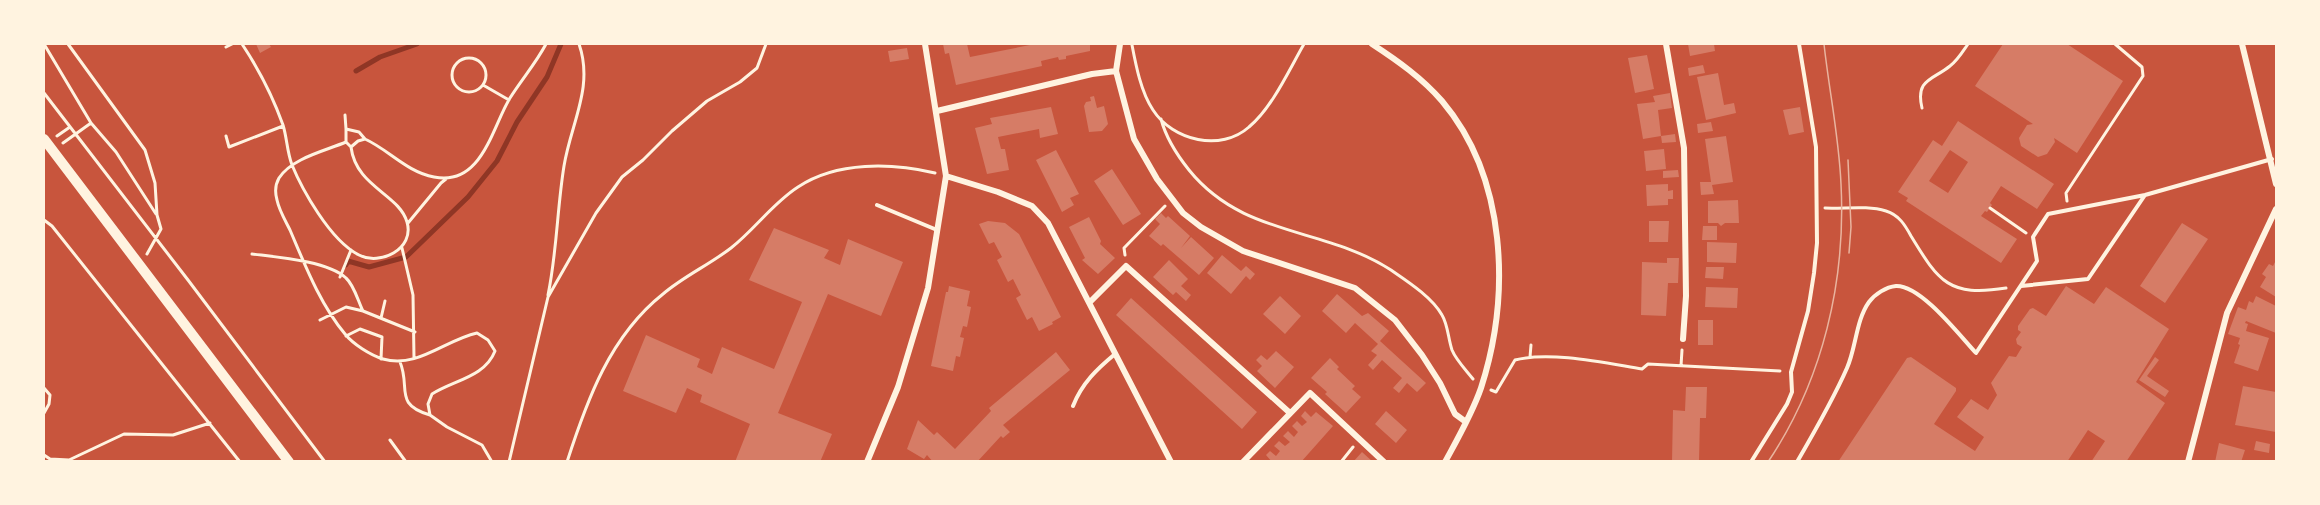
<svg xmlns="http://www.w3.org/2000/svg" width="2320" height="505" font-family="'Golos Text',sans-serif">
<rect width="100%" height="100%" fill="#c8553d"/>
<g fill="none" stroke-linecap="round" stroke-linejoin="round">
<!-- stream -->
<path stroke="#8f3625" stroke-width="5" d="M356,71L380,57L417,44
M346,265L348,261L369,267L406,257L468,197L497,161L517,122L547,77L561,44"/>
</g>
<!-- building -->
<path fill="#d67c66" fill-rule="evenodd" d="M256,44H269L271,47L260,53Z
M943,44H967L970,57L1035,44H1090V51L1066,56V59L1059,60L1058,57L1041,61L1042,66L956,85L949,53L945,54Z
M1688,44H1714L1715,51L1690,56Z
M2003,44H2067L2123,81L2077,153L2054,138L2055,142L2047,154L2038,157L2021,146L2019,138L2027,125L2033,124L1975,86Z
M907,48L909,59L890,62L888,51Z
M1647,55L1654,89L1635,93L1628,58Z
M1703,65L1705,73L1689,76L1688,68Z
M1718,73L1724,105L1734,103L1736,113L1706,120L1697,77Z
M1670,93L1672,108L1658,110L1661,136L1675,134L1676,142L1662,143L1661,136L1643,139L1637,104L1655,102L1653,96Z
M1094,96L1097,108L1104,106L1108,124L1102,131L1089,132L1084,106L1086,102L1091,101L1090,97Z
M1051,107L1058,134L1040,138L1039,129L998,137L1001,149H1005L1009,170L987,174L975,128L992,124L990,118Z
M1800,107L1804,132L1789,135L1783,110Z
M1958,121L2054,184L2037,209L2001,186L1990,203L1992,205L1987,212L1985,211L1981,216L2017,239L2001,263L1906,201L1908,198L1898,192L1933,140L1942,146ZM1950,150L1968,162L1948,193L1929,181Z
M1711,122L1713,131L1698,133L1697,124Z
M1726,136L1733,182L1712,185L1714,194L1701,195L1700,182H1711L1705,139Z
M1664,149L1666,169L1646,171L1644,151Z
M1056,150L1079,194L1070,198L1074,205L1062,212L1036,160Z
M1112,169L1141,214L1123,225L1094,181Z
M1678,170L1679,177L1663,178V171Z
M1668,184V191L1673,190V199H1668V205L1647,206L1646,185Z
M1738,200L1739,223H1725L1721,226L1718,223H1708V201Z
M1161,213L1166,218L1168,216L1190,236L1181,248L1191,237L1214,258L1199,275L1163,244L1161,246L1149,236L1160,224L1155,219Z
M1089,217L1101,241L1100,244L1115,258L1098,274L1082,260L1085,258L1069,227Z
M988,221L1005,223L1019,234L1061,317L1052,322L1053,324L1039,331L1032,317L1027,320L1016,298L1021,295L1013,279L1008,282L997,260L1002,257L994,242L989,244L979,224Z
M1649,221H1669L1668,242H1649Z
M2182,223L2208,239L2165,303L2140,286Z
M1703,226H1717V240H1702Z
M774,228L829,250L824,258L840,265L848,239L903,262L881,316L828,294L778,413L832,434L820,462H735L750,424L700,402L702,395L687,388L676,413L623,391L646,335L700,359L697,367L712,374L722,347L774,369L802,302L749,280Z
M1707,242L1737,243L1736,263L1707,262Z
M1222,255L1241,271L1246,266L1255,274L1250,280L1246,276L1231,294L1207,273Z
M1667,258H1679L1678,283H1668L1666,316L1641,315L1642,262L1667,263Z
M1169,260L1188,279L1181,286L1191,295L1186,301L1176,292L1173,295L1153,277Z
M2276,260V297L2260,287L2266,277L2262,274L2269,264L2273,266Z
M1706,267H1724L1723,279L1705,278Z
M949,286L970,291L967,306L971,307L967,327L963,326L960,337L964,338L960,357L956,356L953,371L931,366L946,292H948Z
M2066,286L2094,304L2106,287L2169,329L2136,382L2165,403L2126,462H2091L2105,441L2088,430L2067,462H1838L1907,358L1911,357L1956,388V391L1934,424L1975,451L1984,437L1957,417L1971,399L1988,410L1997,395L1991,383L2009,356L2016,357L2022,347L2017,344L2016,339L2021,332L2018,330V326L2030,309L2033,308L2046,316Z
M1706,287L1738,288L1737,308L1705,307Z
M1337,294L1362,316L1368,313L1389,331L1380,341L1426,383L1417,392L1407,383L1399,393L1393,388L1402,378L1382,360L1373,370L1368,365L1377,355L1371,351L1378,344L1355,323L1346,333L1322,311Z
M1280,296L1301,316L1285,334L1263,314Z
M2256,296L2276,306V333L2246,321L2245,323L2248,324L2246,331L2269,338L2258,371L2234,363L2240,345L2238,344L2240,338L2228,334L2238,307L2246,310L2249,301L2253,303Z
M1131,298L1257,412L1242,429L1116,315Z
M1698,320H1713V345H1698Z
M1276,351L1294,367L1275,388L1257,371L1262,366L1256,360L1261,355L1267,360Z
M1056,352L1070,370L1003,425L1010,432L1003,438L1001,436L977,462H933L927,455L924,459L907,449L918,420L934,435L937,432L955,449L991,411L989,408Z
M2155,357L2159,360L2147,376L2169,391L2165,397L2139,380Z
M1330,358L1339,367L1337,369L1355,386L1352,389L1361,397L1346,413L1325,394L1327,392L1311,378Z
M2243,386L2276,392V432L2235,425Z
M1686,387H1707L1706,418H1700L1699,462H1672L1673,410L1685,411Z
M1305,411L1311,417L1316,412L1333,426L1301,462H1272L1266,455L1270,451L1276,456L1280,451L1274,446L1279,441L1285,446L1290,442L1283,436L1288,431L1294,437L1298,432L1292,426L1297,421L1302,426L1307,422L1301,416Z
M1386,411L1407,430L1396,443L1375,424Z
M2256,441L2270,444L2269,453L2254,450Z
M2219,443L2245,450L2241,462H2215Z
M1362,452L1373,462H1353Z"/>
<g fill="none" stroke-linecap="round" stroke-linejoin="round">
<!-- path -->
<path stroke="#fff3e0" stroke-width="3" d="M44,44L91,123
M68,44L145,150L155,183L157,215L161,229L147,254
M242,44C258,68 273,97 283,125C287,138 287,152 292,165C299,182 308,198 318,213C328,228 343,247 359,255C380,266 415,249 407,222C399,194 356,187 351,147L358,141L365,139C389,150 407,172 434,177C482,187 492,127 510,98C522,79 536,63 546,44
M1132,45C1136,66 1141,92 1153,110C1173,141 1221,152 1249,127C1272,108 1289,70 1304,44
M226,47L232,44
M452 75a17 17 0 1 1 34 0a17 17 0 1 1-34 0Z
M483,85L509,100
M44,93L188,280L325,462
M1922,108C1915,79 1933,80 1950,66C1958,60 1963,51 1968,44
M345,115L346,129L359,132L365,139
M1161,119C1166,138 1177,155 1189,170C1244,238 1323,226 1391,270C1407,281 1432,297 1442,315C1448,325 1448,338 1452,350C1456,360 1466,370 1473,379
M346,129V142L351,147
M57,136L70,127
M226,136L229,147L283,126
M346,142C325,151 292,158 279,178C275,185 275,193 277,200C279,210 285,220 290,230C305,265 320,304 345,334C353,344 370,355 383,359C417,369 445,340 477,333L488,340L495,351C485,377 454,380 432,394L428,404L430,415L447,427L482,445L492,462
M63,143L91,123L116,152L156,214
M2067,201L2066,193L2143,76L2142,67L2115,44
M1825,208C1844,209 1867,205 1886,211C1899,215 1905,225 1911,236C1939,282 1949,297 2006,288
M1990,208L2026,233
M44,220L52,226L240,462
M408,223L441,183L446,179
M402,248L413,295L414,358
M252,254C276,257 328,261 346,278C354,285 358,301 363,311
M1125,255L1124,248L1165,206
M340,277L351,250
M548,295C557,252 557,209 564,166C571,123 594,87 579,44
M381,318L385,301
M320,320L346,307L363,311L415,332
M346,336L360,329L382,337L381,359
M1530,357L1531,345
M400,362C411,388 393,404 430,415
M1681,366L1682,350
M44,388L50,395L49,404L44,413
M1491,390L1496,392L1515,360C1551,351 1605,363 1642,369L1648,364L1780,371
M390,440L406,462
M44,455L50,459L69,460L124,434L173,435L210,423
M509,462L548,297L596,213L622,177L643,160L672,131L707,101L740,82L757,68L766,44
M567,462C587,400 610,336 663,294C684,276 709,265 731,248C755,229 773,203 798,187C837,161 892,163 935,173
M1341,462L1353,447"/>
<!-- service -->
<path stroke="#fff3e0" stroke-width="4" d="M877,205L937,230
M2021,286L2088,279L2145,195
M1073,406C1082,383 1097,369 1115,354
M1751,462L1787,404L1792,392L1791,372L1808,311L1814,273L1817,243L1816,147L1799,44
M1797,462C1815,431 1833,400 1847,368C1856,348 1856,320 1869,302C1875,294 1886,287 1896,286C1921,285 1960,336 1976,353L2037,261L2033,237L2048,214L2145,195L2272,159"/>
<!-- minor -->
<path stroke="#fff3e0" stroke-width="6" d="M1120,44L1116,71L1134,139L1157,179L1183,213L1201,227L1243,251L1355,288L1395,320L1422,355L1440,383L1455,414L1466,422
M1372,44C1398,61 1422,78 1442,101C1507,178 1511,295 1481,388C1472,414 1458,438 1445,462
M1666,44L1684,148L1686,296L1683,339
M2242,44L2276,184
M937,111L1092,74L1116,71
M946,176L998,192L1032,206L1048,223L1171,462
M1090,302L1126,266L1290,413
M867,462L898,387L928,288L946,176L925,44
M1243,462L1310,393L1384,462
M2188,462L2227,313L2276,209"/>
<!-- secondary -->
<path stroke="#fff3e0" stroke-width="10" d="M44,139L289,462"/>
<!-- tram -->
<path stroke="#e9b49f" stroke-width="1.5" d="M1848,160L1851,227L1849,253
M1768,462C1823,380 1846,281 1841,184C1839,137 1829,90 1824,44"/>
</g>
<!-- border -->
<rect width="2320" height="505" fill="none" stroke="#fff3e0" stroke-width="90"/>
</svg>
